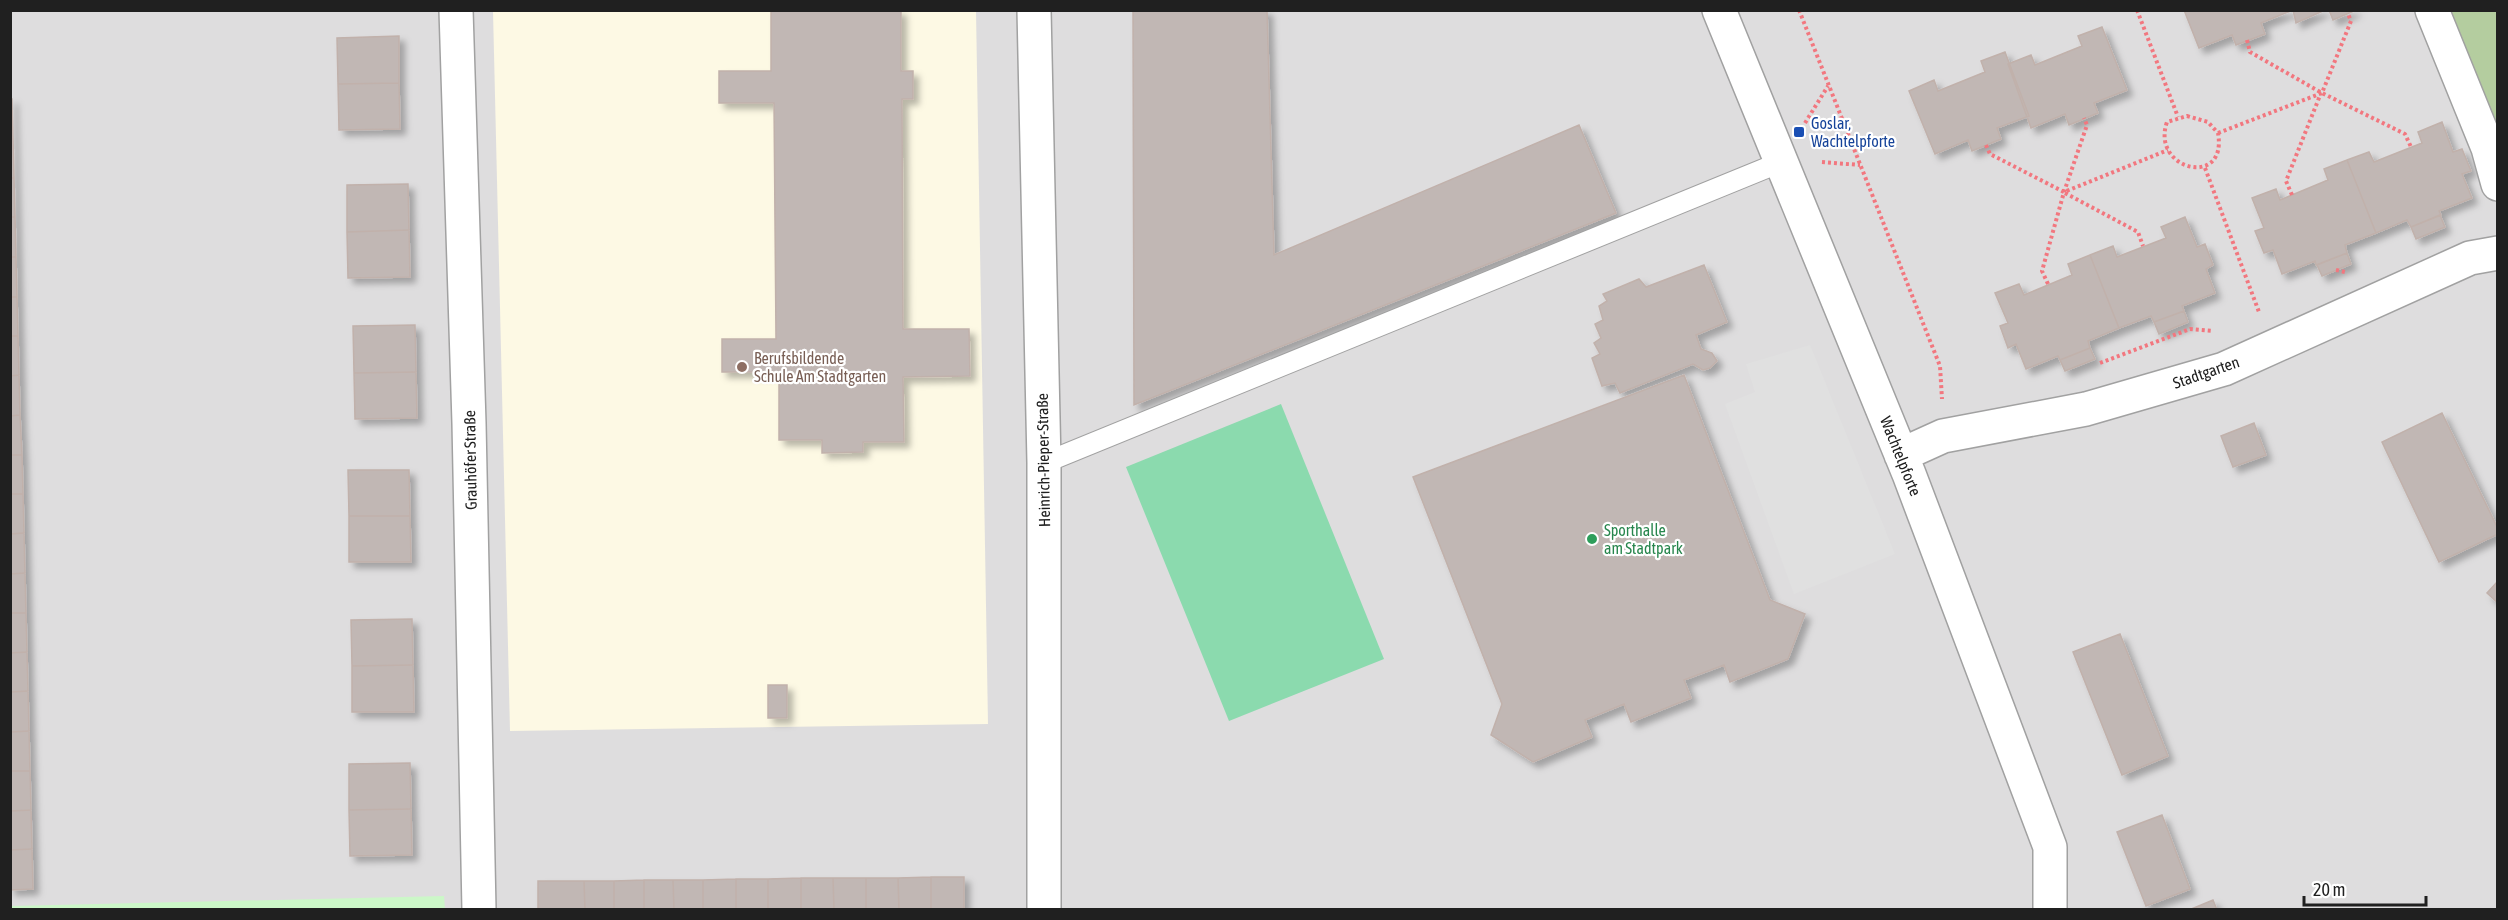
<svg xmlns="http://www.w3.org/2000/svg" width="2508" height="920" font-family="'Asap Condensed',sans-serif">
<defs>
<filter id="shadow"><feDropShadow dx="5.5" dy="5.5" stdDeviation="3" flood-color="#0004"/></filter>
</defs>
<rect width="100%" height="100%" fill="#f0ece8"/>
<!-- residential -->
<path fill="#deddde" d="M10,11H2440L2497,142V909H11Z"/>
<!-- education -->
<path fill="#fdf9e4" d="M493,11H976L988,724L510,731Z"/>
<!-- forest -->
<path fill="#b4cd9f" d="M2440,11H2497V142Z"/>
<!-- park -->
<path fill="#ccf7c8" d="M444,896L445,909H10L11,906Z"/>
<!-- pitch -->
<path fill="#8bdaae" d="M1281,404L1384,659L1229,721L1126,467Z"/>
<!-- parking -->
<path fill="#e0e0e0" d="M1810,345L1895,554L1794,594L1725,404L1755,392L1746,364Z"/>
<!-- building -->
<path fill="#c1b7b4" stroke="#c1b1ab" stroke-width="1.5" filter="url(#shadow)" d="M771,10H901V71H913V99H902L903,329H969L970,376L903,377L904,442H863V452L822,453V440H779V372H722V339H776L774,103H719V71H771Z
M1133,10H1267L1274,255L1579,125L1616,213L1134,405Z
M2184,10H2293L2261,23L2265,34L2236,45L2232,35L2199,48Z
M2293,10H2325L2296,23Z
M2329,10H2356L2333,20Z
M2102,27L2127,90L2094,103L2098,113L2069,125L2065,114L2031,128L2008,64L2031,55L2035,65L2082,46L2078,36Z
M399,36V83L338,84L337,38Z
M2005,52L2029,116L1997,128L2001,139L1972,151L1968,140L1935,154L1909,91L1934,80L1938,91L1985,72L1981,61Z
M399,83L400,129L339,130L338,84Z
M10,99H12L13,139H10Z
M2442,122L2453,152L2462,149L2471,171L2462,174L2472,198L2439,211L2441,215L2411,227L2407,220L2376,233L2347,160L2369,152L2374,162L2422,143L2418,132Z
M10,139H13L14,178H10Z
M2347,160L2376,233L2345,245L2347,253L2316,265L2315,261L2282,274L2273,250L2264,253L2255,231L2264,228L2252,198L2276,189L2280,200L2328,180L2324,169Z
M10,178H14L15,217H10Z
M408,184L409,230L347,232V185Z
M2440,215L2445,227L2416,239L2411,227Z
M10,217H15L16,257H10Z
M2185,217L2197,247L2205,244L2213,265L2206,269L2215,293L2182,306L2184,311L2154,322L2151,316L2119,328L2090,255L2113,246L2117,257L2166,238L2161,227Z
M409,230L410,277L348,278L347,232Z
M2347,253L2351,264L2322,276L2317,265Z
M2090,255L2119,328L2088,341L2090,348L2060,360L2058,356L2026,369L2016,344L2008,348L2000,326L2008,323L1995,293L2019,284L2024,295L2072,275L2068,264Z
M10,257H16L17,297H10Z
M1704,265L1727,322L1696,335L1701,349L1712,353L1717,361L1710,368L1703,370L1693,364L1620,393L1615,383L1602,386L1592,358L1600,354L1594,343L1601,338L1595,324L1603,320L1599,306L1607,301L1603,294L1639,279L1646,287Z
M10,297H17L18,336H10Z
M2184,311L2188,322L2159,334L2154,322Z
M415,325L416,372L354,373L353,326Z
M10,336H18L19,375L10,376Z
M2090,348L2095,359L2065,371L2060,360Z
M416,372L417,418L355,419L354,373Z
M19,375L20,415L10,416V376Z
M1684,375L1770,600L1805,614L1788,659L1730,682L1724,665L1684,680L1691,698L1631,722L1624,704L1585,720L1592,737L1533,762L1491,735L1502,704L1413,477Z
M2442,413L2498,529V534L2439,562L2382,442Z
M20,415L22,455H10V416Z
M2254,423L2266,455L2233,467L2221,436Z
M10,455H22L23,494H10Z
M348,470H409L410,516H349Z
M10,494H23L24,533L10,534Z
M349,516H410L411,562H349Z
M24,533L25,573L10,574V534Z
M25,573L26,613H10V574Z
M2498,581V603L2487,593Z
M10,613H26L27,652L10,653Z
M412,619L413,665L352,666L351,620Z
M2120,634L2168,756L2122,775L2073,652Z
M27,652L28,691L10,692V653Z
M413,665L414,712H352V666Z
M768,685H787V718H768Z
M28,691L29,731L10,732V692Z
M29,731L30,771H10V732Z
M410,763L411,809L349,810V764Z
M10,771H30L31,810L10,811Z
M411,809L412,855L350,856L349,810Z
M31,810L32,849L10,850V811Z
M2162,815L2190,889L2146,906L2117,832Z
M32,849L33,889L10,890V850Z
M931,877H964V910H931Z
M931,877V910H899L898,878Z
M801,878H833L834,910H801Z
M801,878V910H768V879Z
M833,878H866V910H834Z
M866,878H898L899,910H866Z
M736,879H768V910H736Z
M736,879V910H703V880Z
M644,880H673L674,910H644Z
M644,880V910H614V881Z
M673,880H703V910H674Z
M538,881H584L585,910H538Z
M584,881H614V910H585Z
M2213,900L2217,910H2189Z"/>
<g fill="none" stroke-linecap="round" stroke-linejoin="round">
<!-- service casing -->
<g stroke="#a1a1a1" stroke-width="22">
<path id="service" d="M1044,463L1781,162"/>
</g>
<!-- minor casing -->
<g stroke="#a1a1a1" stroke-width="36">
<path id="minor" d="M456,10L469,423L479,910
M1719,10L1909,474L2050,847V910
M2432,10L2488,148L2498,184
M1901,455L1943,436L2086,409L2224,369L2470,258L2498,253"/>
</g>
<!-- tertiary casing -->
<g stroke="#a1a1a1" stroke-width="36">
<path id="tertiary" d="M1034,10L1044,463V910"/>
</g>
<!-- path -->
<path stroke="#f2777f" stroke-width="4" stroke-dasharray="3 3" stroke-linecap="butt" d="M1799,10L1940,366L1942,399
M2137,10L2178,117
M2247,40L2250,52L2322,93L2405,134L2411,147
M2187,116L2208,122L2218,133C2228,189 2150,170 2167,122Z
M1805,123L1828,86
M2218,133L2322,93L2351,21L2348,14
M1986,145L1990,154L2064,192L2168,150
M1822,162L1860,165
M2205,168L2259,312
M2065,193L2138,232L2143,246
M2292,195L2286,181L2321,93
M2336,270L2345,272
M2048,284L2042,271L2064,192L2087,125L2084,118
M2100,363L2190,329L2213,331"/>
<!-- service -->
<use href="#service" stroke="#fff" stroke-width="20"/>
<!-- minor -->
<use href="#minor" stroke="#fff" stroke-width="33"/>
<!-- tertiary -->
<use href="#tertiary" stroke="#fff" stroke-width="33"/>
</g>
<!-- markers -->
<rect fill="#1a4fb4" stroke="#fff" stroke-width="2" x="1793" y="126" width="12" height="12" rx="3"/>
<circle fill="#8d6e63" stroke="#fff" stroke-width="2" cx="742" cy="367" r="6"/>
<circle fill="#2e9e5b" stroke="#fff" stroke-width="2" cx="1592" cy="539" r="6"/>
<g text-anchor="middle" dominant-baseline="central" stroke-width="4.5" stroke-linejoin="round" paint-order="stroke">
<!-- transit labels -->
<g font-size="16" fill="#164399" stroke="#fff" text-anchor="start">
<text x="1811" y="123">Goslar,<tspan x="1811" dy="18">Wachtelpforte</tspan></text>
</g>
<!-- education labels -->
<g font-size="16" fill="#785e54" stroke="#fff" text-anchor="start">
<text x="754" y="358">Berufsbildende<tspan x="754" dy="18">Schule Am Stadtgarten</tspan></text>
</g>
<!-- street labels -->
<g font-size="16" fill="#202020" stroke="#fff">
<text transform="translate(2206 372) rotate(-19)">Stadtgarten</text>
<text transform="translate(1901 456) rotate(68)">Wachtelpforte</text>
<text transform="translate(470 460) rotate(-91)">Grauhöfer Straße</text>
<text transform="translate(1043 460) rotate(-91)">Heinrich-Pieper-Straße</text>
</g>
<!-- leisure labels -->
<g font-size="16" fill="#27864d" stroke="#fff" text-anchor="start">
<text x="1604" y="530">Sporthalle<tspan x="1604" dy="18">am Stadtpark</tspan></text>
</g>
</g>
<!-- border -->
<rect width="2508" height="920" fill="none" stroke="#202020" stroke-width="24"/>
<!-- scale -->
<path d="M2304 896v9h122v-9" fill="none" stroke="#202020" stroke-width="3"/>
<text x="2313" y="896" font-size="18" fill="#202020" stroke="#ffffff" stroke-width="4.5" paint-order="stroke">20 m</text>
</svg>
